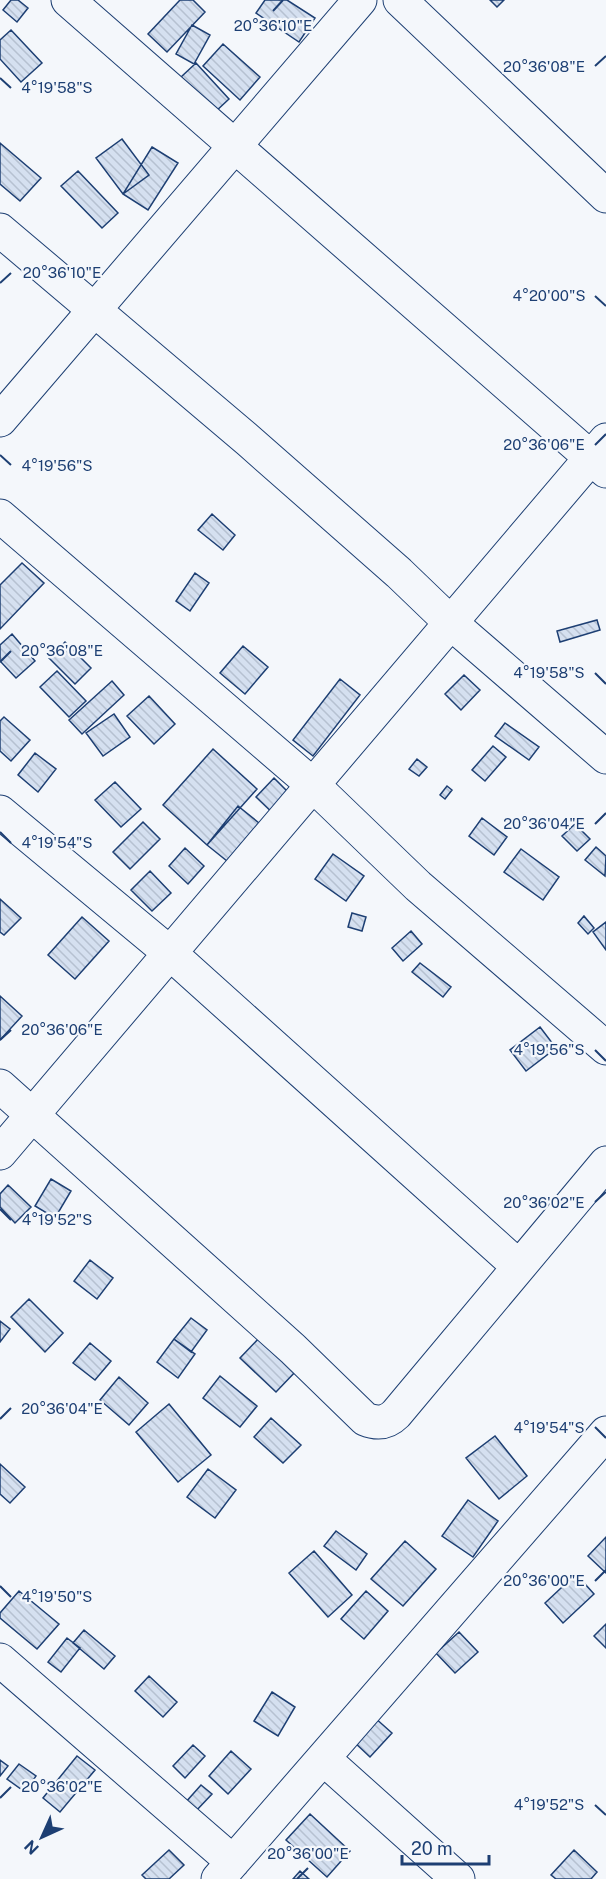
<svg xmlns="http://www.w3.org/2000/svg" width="606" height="1879" font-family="'Public Sans',sans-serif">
<defs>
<pattern id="building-back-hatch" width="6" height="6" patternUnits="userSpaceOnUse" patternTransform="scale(1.5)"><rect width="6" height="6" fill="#d5e0f0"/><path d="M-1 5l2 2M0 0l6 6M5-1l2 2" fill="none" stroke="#b6c1d1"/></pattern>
</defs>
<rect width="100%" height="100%" fill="#f4f7fb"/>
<!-- building -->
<path fill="url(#building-back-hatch)" stroke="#1d3f73" stroke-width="1.5" d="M11,0H18L28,8L17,22L3,10Z
M180,0H193L205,12L167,52L148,34Z
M265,0H287L315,18L299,42L256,13Z
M490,0H504L497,7Z
M192,25L210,35L194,64L176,54Z
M11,30L42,63L21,82L0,59V40Z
M223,44L260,77L240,100L203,66Z
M196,63L229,99L214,113L181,77Z
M122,139L149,175L123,194L96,158Z
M0,143L41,178L20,201L0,184Z
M152,147L178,163L148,210L123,194Z
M78,171L118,213L102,228L61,186Z
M212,514L235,535L223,550L198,530Z
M22,563L44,583L0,629V585Z
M195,573L209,583L190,611L176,601Z
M597,620L600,630L560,642L557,631Z
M12,634L35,661L16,678L0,661V645Z
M65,642L91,668L75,684L49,658Z
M243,646L268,667L245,694L220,673Z
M57,671L86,701L69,717L40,687Z
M464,675L480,690L461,710L445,694Z
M340,679L360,695L313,756L293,740Z
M112,681L124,695L82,734L69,720Z
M149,696L175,724L154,744L127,716Z
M114,714L130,737L103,756L86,733Z
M4,717L30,740L11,761L0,751V721Z
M505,723L539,747L529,760L495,736Z
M493,746L506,757L485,781L472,770Z
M213,749L257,789L207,845L163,805Z
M35,753L56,769L38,792L18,775Z
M417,759L427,767L419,776L409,769Z
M274,778L297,801L279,819L256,797Z
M115,782L141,809L121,827L95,800Z
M447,786L452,790L445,799L440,795Z
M238,806L259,823L227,861L207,845Z
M482,818L507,837L494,855L469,836Z
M143,822L160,839L130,869L113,852Z
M575,824L590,839L577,851L562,836Z
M596,847L606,856L605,876L585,860Z
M185,848L204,866L188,884L169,866Z
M521,849L559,877L543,900L504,872Z
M333,854L364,876L346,901L315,879Z
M150,871L171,893L152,911L131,890Z
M0,899L21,918L4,935L0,932Z
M352,913L366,917L362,931L348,927Z
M584,916L594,928L588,934L578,923Z
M82,917L109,941L75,979L48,955Z
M606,922V950L593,932Z
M411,931L422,944L403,961L392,948Z
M420,963L451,987L443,997L412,972Z
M0,996L22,1016L0,1040Z
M540,1027L556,1048L526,1071L510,1050Z
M51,1179L71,1191L55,1218L35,1206Z
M8,1185L31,1207L15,1223L0,1207V1194Z
M90,1260L113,1278L97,1299L74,1281Z
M29,1299L63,1333L45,1352L11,1317Z
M191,1318L207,1330L191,1352L174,1339Z
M0,1321L10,1329L0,1342Z
M261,1336L297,1370L276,1392L240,1358Z
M174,1339L195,1354L178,1378L157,1362Z
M90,1343L111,1361L95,1380L73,1363Z
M220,1376L257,1406L240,1427L203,1398Z
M119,1377L148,1403L129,1425L100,1400Z
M169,1404L211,1455L178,1482L136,1432Z
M271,1418L301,1445L283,1463L254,1437Z
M495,1436L527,1476L499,1499L466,1458Z
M0,1464L25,1487L10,1503L0,1494Z
M208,1469L236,1490L215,1518L187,1497Z
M468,1500L498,1521L473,1557L442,1536Z
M336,1531L367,1554L356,1570L324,1546Z
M606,1537V1573L588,1556Z
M405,1541L436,1569L403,1606L371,1579Z
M314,1551L352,1595L328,1617L289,1573Z
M576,1574L594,1594L563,1623L545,1603Z
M19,1591L59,1624L37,1649L0,1618V1613Z
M366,1591L388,1611L364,1639L341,1619Z
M606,1624V1648L594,1636Z
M84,1630L115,1656L104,1669L73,1643Z
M459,1632L478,1652L455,1673L436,1653Z
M67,1638L80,1648L61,1672L48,1662Z
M149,1676L177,1702L163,1717L135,1691Z
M272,1692L295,1707L278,1736L254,1721Z
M374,1717L392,1733L370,1757L352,1740Z
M193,1745L205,1756L185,1778L173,1766Z
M231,1751L251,1769L228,1794L209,1776Z
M77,1756L95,1770L60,1812L43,1798Z
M0,1760L8,1766L0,1776Z
M19,1764L36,1776L25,1792L7,1779Z
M201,1785L212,1794L195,1812L185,1803Z
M310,1814L350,1851L327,1877L286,1840Z
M169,1850L184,1865L169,1879H146L142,1875Z
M574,1850L597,1872L591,1879H556L551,1875Z
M300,1871L309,1879H293Z"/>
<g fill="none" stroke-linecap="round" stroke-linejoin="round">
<!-- minor casing -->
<g stroke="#1d3f73" stroke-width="35">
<path id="minor" d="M68,0L606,471
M400,0L606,196
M0,230L249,441L399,573L451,623L606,757
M0,420L360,0
M0,516L313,785L418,886L606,1048
M0,812L171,954L518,1266
M0,1086L293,1349L365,1419C377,1424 387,1423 396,1414L606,1163
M0,1153L606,440
M0,1660L233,1862
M324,1759L458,1879
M218,1879L606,1433"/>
</g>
<!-- minor -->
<use href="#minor" stroke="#f4f7fb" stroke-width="33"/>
</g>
<!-- ticks -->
<path fill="none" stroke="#1d3f73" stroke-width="2" d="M273,11L283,0M595,66L606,56M0,78L11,88M0,283L11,273M595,296L606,306M595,445L606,434M0,455L11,465M0,662L11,651M595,673L606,684M595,824L606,813M0,832L11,843M0,1040L11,1030M595,1050L606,1061M595,1202L606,1192M0,1209L11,1220M0,1419L11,1408M595,1427L606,1438M595,1581L606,1570M0,1586L11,1597M0,1798L11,1787M595,1805L606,1815M297,1879L308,1868"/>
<g font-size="15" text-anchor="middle" fill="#1d3f73" stroke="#f4f7fb" stroke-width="4.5" stroke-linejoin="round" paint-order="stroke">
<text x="273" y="31">20°36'10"E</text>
<text x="544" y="72">20°36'08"E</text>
<text x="57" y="93">4°19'58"S</text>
<text x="62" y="278">20°36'10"E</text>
<text x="549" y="301">4°20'00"S</text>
<text x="544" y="450">20°36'06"E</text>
<text x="57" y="471">4°19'56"S</text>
<text x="62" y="656">20°36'08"E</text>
<text x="549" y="678">4°19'58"S</text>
<text x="544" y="829">20°36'04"E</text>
<text x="57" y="848">4°19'54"S</text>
<text x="62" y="1035">20°36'06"E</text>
<text x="549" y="1055">4°19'56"S</text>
<text x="544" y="1208">20°36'02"E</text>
<text x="57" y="1225">4°19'52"S</text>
<text x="62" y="1414">20°36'04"E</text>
<text x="549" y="1433">4°19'54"S</text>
<text x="544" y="1586">20°36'00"E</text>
<text x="57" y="1602">4°19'50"S</text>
<text x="62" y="1792">20°36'02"E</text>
<text x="549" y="1810">4°19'52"S</text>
<text x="308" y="1859">20°36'00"E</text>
</g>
<!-- north arrow -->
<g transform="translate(42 1837) rotate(225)" stroke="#f4f7fb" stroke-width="4.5" paint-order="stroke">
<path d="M0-4.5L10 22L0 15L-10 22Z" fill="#1d3f73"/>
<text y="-9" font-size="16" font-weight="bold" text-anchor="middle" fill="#1d3f73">N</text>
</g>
<!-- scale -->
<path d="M402 1855v9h87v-9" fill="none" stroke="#1d3f73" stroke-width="3"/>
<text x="411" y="1855" font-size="18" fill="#1d3f73" stroke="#f4f7fb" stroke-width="4.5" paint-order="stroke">20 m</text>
</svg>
